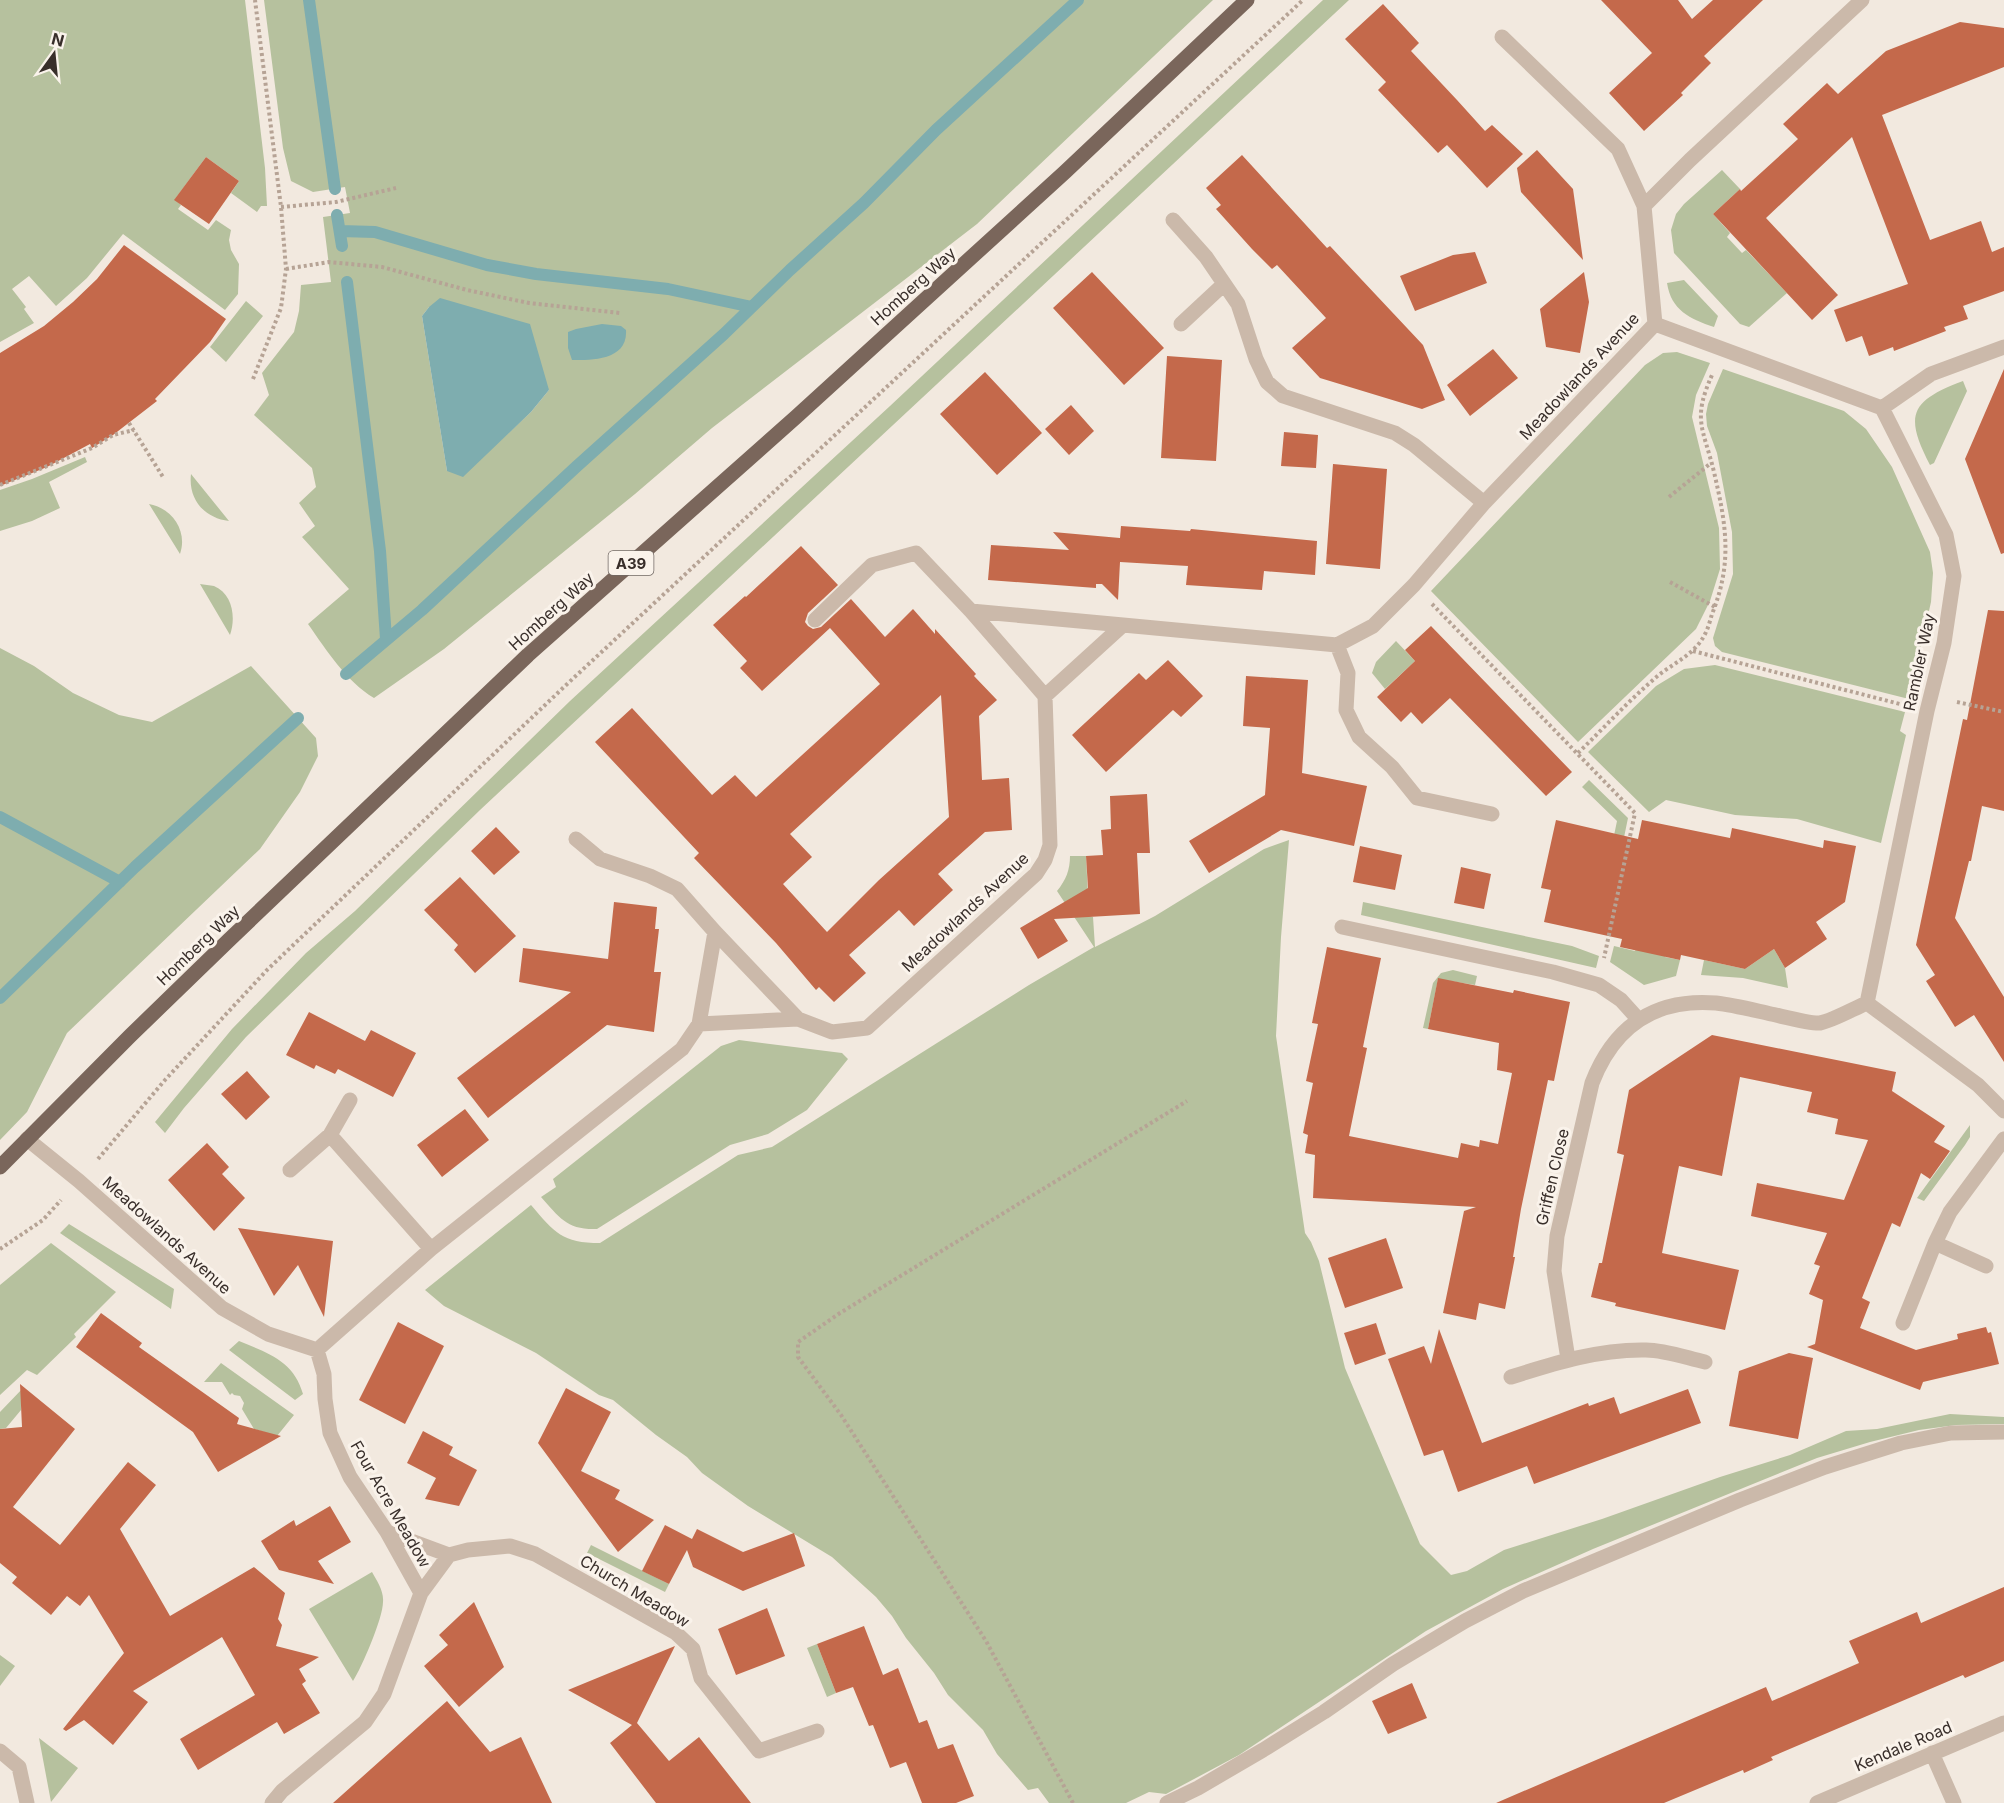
<svg xmlns="http://www.w3.org/2000/svg" width="2004" height="1803" font-family="Inter,sans-serif">
<rect width="100%" height="100%" fill="#f2e9df"/>
<!-- green -->
<path fill="#b6c19e" fill-rule="evenodd" d="M0,0H245L265,168L267,206H261L257,212L231,193L239,181L206,157L175,199L181,205L178,209L208,230L216,220L231,230L229,240L231,250L239,264L238,294L225,310L123,234L87,278L56,306L29,276L12,289L26,307L24,309L34,323L0,342Z
M264,0H1213L977,224L712,428L635,494L444,649L374,698C346,681 327,651 308,624L349,589L302,537L315,526L299,503L316,487L312,468L254,415L269,395L262,373L294,332L299,311L301,285L331,282L323,217L350,213L345,187L313,192L291,181L283,148ZM429,307L549,390L531,412L501,440L447,471L422,316Z
M1323,0H1349L480,810L246,1037L184,1108L165,1133L155,1122L232,1029L306,953L355,911L570,701L890,406Z
M1722,170L1740,189L1713,214L1730,233L1727,237L1742,253L1746,250L1787,293L1749,327L1740,324L1674,253L1671,230L1676,214L1684,204Z
M1684,280L1718,316L1714,327C1690,319 1671,310 1667,283Z
M246,301L263,316L226,362L210,347Z
M1677,352L1710,363L1696,395L1692,417L1719,528L1720,569L1710,601L1696,629L1578,742L1431,591L1645,365L1663,353Z
M1723,369L1844,411L1866,429L1892,467L1930,552L1933,573L1931,602L1909,699L1722,652L1715,646L1713,638L1733,574L1732,532L1717,453L1707,426L1706,414L1708,404Z
M1963,381L1967,391L1934,463L1930,465C1904,415 1910,401 1963,381Z
M85,457L87,462L49,482L60,508L32,521L0,531V490L32,479Z
M191,474L229,521C204,518 188,499 191,474Z
M149,504C172,508 188,531 180,554Z
M200,584C204,585 210,585 214,586C233,594 236,618 230,635Z
M1396,641L1415,661L1385,689L1372,673L1376,662Z
M0,648L34,666L73,693L119,715L152,722L251,666L316,738L318,756L300,792L260,849L67,1033L27,1112L0,1140Z
M1715,665L1905,712L1900,731L1906,735L1881,843L1797,819L1735,815L1666,800L1649,812L1588,752L1656,686L1684,669Z
M1589,780L1628,818L1621,852L1611,850L1617,821L1582,787Z
M1289,840L1281,937L1276,1036L1305,1233L1311,1242L1319,1261L1345,1368L1358,1399L1420,1544L1451,1575L1467,1571L1504,1550L1602,1519L1720,1477L1790,1455L1846,1431L1877,1429L1950,1414L2004,1417V1424L1956,1425L1919,1430L1870,1442L1817,1458L1593,1549L1503,1589L1426,1631L1239,1755L1166,1794L1149,1792L1126,1803H1049L1038,1788L1028,1790L997,1754L983,1730L948,1695L934,1673L906,1638L892,1616L876,1597L832,1557L748,1506L702,1473L687,1457L656,1435L613,1400L599,1395L536,1353L444,1306L425,1290L531,1205C555,1233 562,1243 600,1243L738,1155L772,1147L1029,985L1094,947L1057,891C1066,880 1070,870 1070,856H1086L1089,916L1093,917L1095,947L1155,916L1264,849Z
M1363,902L1572,946L1599,956L1596,968L1361,915Z
M1614,946L1635,951L1637,946L1666,952L1665,957L1680,960L1676,976L1644,985L1610,962Z
M1774,949L1785,968L1788,988L1743,978L1701,975L1704,960L1745,969Z
M1453,970L1477,976L1475,985L1438,979L1428,1029L1423,1028L1433,983L1441,973Z
M739,1040L842,1053L848,1059L807,1110L768,1134L730,1145L597,1229C567,1230 560,1218 541,1197L556,1187L553,1179L721,1046Z
M1970,1125V1137L1965,1145L1924,1201L1917,1198Z
M69,1224L174,1289L171,1309L60,1233Z
M51,1243L116,1292L74,1334L76,1337L37,1375L27,1370L0,1395V1285Z
M239,1341C268,1353 294,1361 303,1394L295,1400L229,1350Z
M221,1363L294,1415L277,1436L254,1429L242,1409L244,1403L240,1396L234,1395L232,1393L230,1395L222,1382H204Z
M24,1387L25,1398L21,1404V1410L6,1428L0,1429V1412Z
M591,1545L669,1584L665,1592L587,1553Z
M372,1572C377,1581 384,1591 383,1602C383,1618 362,1667 353,1681L309,1609Z
M817,1644L836,1693L827,1697L807,1648Z
M0,1655L15,1666L0,1686Z
M39,1738L78,1768L51,1802Z"/>
<!-- water -->
<path fill="#7eadaf" d="M440,298L530,324L549,390L531,412L463,477L447,471L422,316L429,307Z
M602,324L621,326L626,330C628,360 593,360 572,360L568,348V332L576,329Z"/>
<g fill="none" stroke-linecap="round" stroke-linejoin="round">
<!-- stream -->
<path stroke="#7eadaf" stroke-width="12" d="M309,0L335,189
M337,215L342,246
M340,231L375,232L487,265L536,274L668,289L752,307
M347,282L380,551L386,639
M346,674L422,610L576,467L724,334L790,270L864,203L936,130L1078,0
M0,817L120,882
M0,998L135,867L298,718"/>
</g>
<!-- building -->
<path fill="#c4694b" fill-rule="evenodd" d="M1601,0H1678L1692,19L1713,0H1763L1704,56L1711,63L1681,93L1683,95L1644,131L1609,93L1652,53Z
M1383,4L1419,43L1411,51L1457,100L1485,131L1492,125L1523,154L1487,188L1447,145L1438,153L1378,90L1386,82L1345,39Z
M1960,22L2004,28V67L1882,115L1930,240L1981,221L1992,252L2004,247V291L1963,306L1968,319L1944,327L1946,331L1894,351L1893,347L1869,356L1862,336L1846,342L1834,310L1908,284L1852,137L1766,218L1838,295L1812,320L1713,214L1740,189L1741,191L1798,139L1783,124L1827,83L1838,94L1886,51Z
M1537,150L1573,189L1583,260L1521,192L1517,168Z
M1242,155L1327,248L1330,246L1423,345L1445,400L1422,409L1320,378L1292,348L1326,318L1277,265L1272,269L1252,249L1216,209L1221,205L1206,188Z
M206,157L239,181L209,224L174,200Z
M124,245L226,319L210,342L155,399L157,401L113,435L92,448L90,444L47,467L0,486V353L44,326L73,302L97,279Z
M1475,252L1487,283L1415,311L1400,276L1453,255Z
M1092,272L1164,348L1124,385L1053,308Z
M1584,272L1589,302L1580,353L1546,347L1540,309Z
M1493,349L1518,378L1470,416L1447,385Z
M1167,356L1222,360L1216,461L1161,458Z
M2004,369V553L2001,554L1965,459Z
M985,372L1042,433L997,475L940,414Z
M1071,405L1094,431L1069,455L1045,429Z
M1284,432L1318,435L1316,468L1281,466Z
M1333,464L1387,469L1380,569L1326,564Z
M1121,526L1190,531L1191,529L1317,541L1315,575L1264,571L1262,590L1186,585L1188,566L1120,562L1118,600L1102,584H1096V588L988,580L991,545L1069,550L1053,532L1120,538Z
M801,546L838,585L808,613L805,622L808,626L813,629L821,627L851,599L885,637L913,609L935,634V629L976,674L974,676L997,700L979,716L982,780L1009,778L1012,830L985,832L938,874L953,890L914,926L899,910L849,955L866,973L834,1002L819,987L816,990L776,943L694,858L699,853L595,742L632,708L712,795L735,775L756,797L880,684L830,628L762,691L740,668L747,661L713,625L745,596L746,597ZM941,695L949,817L879,880L827,932L783,884L812,857L790,834Z
M1988,610L2004,611V811L1982,806L1971,861H1969L1955,918L2004,997V1062L1974,1015L1955,1027L1926,981L1935,975L1916,945L1963,719L1967,720Z
M1431,626L1572,772L1546,796L1450,698L1422,724L1411,712L1401,722L1377,697L1415,661L1405,650Z
M1168,660L1203,696L1181,717L1173,710L1106,772L1072,735L1139,673L1146,680Z
M1246,676L1308,680L1302,773L1367,786L1354,846L1281,830L1209,873L1189,841L1265,795L1270,728L1243,726Z
M1147,794L1150,853H1137L1140,914L1054,919L1068,941L1038,959L1020,928L1088,888L1086,856L1103,855L1101,830L1111,829L1110,796Z
M1556,820L1638,839L1642,820L1730,838L1732,828L1823,848L1824,840L1856,846L1845,902L1816,922L1827,939L1785,968L1774,949L1745,969L1681,955L1680,960L1620,947L1622,939L1544,922L1551,890L1541,888Z
M496,827L520,852L494,875L471,851Z
M1360,846L1402,855L1395,890L1353,882Z
M1461,867L1491,874L1484,909L1454,903Z
M460,877L516,936L475,973L454,950L458,945L424,910Z
M614,902L657,907L655,929H659L654,972H661L654,1032L607,1025L488,1118L457,1078L571,992L519,982L523,948L608,959Z
M1327,947L1381,958L1363,1047L1367,1048L1349,1136L1458,1158L1461,1143L1479,1147L1480,1140L1498,1144L1512,1073L1497,1070L1499,1043L1428,1029L1438,978L1513,993L1514,990L1570,1002L1554,1081L1548,1080L1521,1209L1513,1257H1515L1505,1309L1479,1303L1476,1320L1443,1313L1464,1211L1476,1207L1313,1198L1315,1155L1305,1153L1308,1135L1303,1133L1313,1083L1306,1081L1318,1024L1312,1023Z
M309,1012L365,1041L371,1030L416,1053L393,1097L338,1069L335,1074L316,1065L314,1069L286,1055Z
M1712,1035L1896,1072L1892,1091L1945,1126L1934,1142L1950,1151L1930,1179L1921,1173L1900,1227L1892,1223L1862,1298L1870,1302L1860,1328L1916,1350L1958,1339L1957,1334L1986,1327L1988,1333L1991,1332L1999,1364L1923,1382L1920,1390L1807,1347L1815,1344L1823,1300L1809,1294L1820,1266L1814,1264L1827,1233L1751,1216L1757,1183L1844,1200L1868,1140L1835,1134L1838,1119L1807,1112L1812,1092L1740,1077L1722,1176L1679,1166L1662,1253L1739,1270L1725,1330L1615,1306L1616,1303L1591,1297L1599,1263H1602L1624,1155L1617,1153L1629,1090Z
M247,1071L270,1097L246,1120L221,1094Z
M465,1109L489,1140L442,1177L417,1145Z
M207,1143L229,1167L222,1174L245,1198L214,1231L168,1180Z
M238,1228L333,1241L324,1317L298,1265L274,1296Z
M1386,1238L1403,1288L1345,1308L1328,1258Z
M101,1313L142,1343L139,1347L239,1418L237,1424L281,1436L218,1472L193,1432L76,1347Z
M398,1322L444,1346L405,1424L359,1400Z
M1376,1323L1386,1354L1355,1365L1344,1333Z
M1439,1329L1482,1443L1588,1403L1589,1406L1614,1397L1620,1414L1688,1389L1701,1423L1534,1484L1527,1466L1458,1492L1443,1450L1424,1456L1388,1359L1424,1346L1431,1364Z
M1789,1353L1813,1358L1798,1439L1729,1426L1739,1371Z
M20,1384L75,1429L13,1507L60,1545L128,1462L156,1485L120,1529L170,1616L254,1567L285,1593L278,1619L282,1625L276,1646L319,1657L299,1669L306,1681L302,1684L320,1713L284,1734L277,1722L198,1770L180,1739L255,1695L222,1637L133,1691L148,1702L113,1745L84,1720L66,1731L63,1729L124,1653L89,1595L80,1606L67,1596L51,1615L12,1583L17,1577L0,1563V1429L22,1427Z
M566,1388L611,1412L581,1471L620,1490L615,1499L654,1520L618,1552L538,1443Z
M423,1431L453,1447L449,1455L477,1470L459,1506L425,1499L436,1478L407,1463Z
M330,1506L351,1542L318,1561L334,1584L279,1570L261,1541L294,1520L296,1526Z
M665,1525L692,1539L697,1529L743,1552L794,1533L805,1566L743,1591L693,1567L687,1550L669,1584L642,1571Z
M2004,1587V1661L1965,1678L1963,1675L1771,1757L1773,1760L1744,1773L1743,1770L1664,1803H1496L1766,1687L1772,1701L1859,1663L1849,1641L1917,1612L1921,1623Z
M474,1602L504,1667L459,1707L424,1666L448,1645L439,1635Z
M767,1608L785,1656L736,1675L718,1629Z
M864,1626L883,1675L898,1668L919,1723L927,1720L938,1749L953,1744L974,1796L956,1803H922L906,1762L890,1768L873,1725L869,1726L853,1687L836,1693L817,1644Z
M675,1646L637,1723L669,1761L699,1737L751,1803H656L610,1743L632,1725L568,1690Z
M1412,1683L1427,1718L1388,1734L1372,1701Z
M447,1701L490,1752L521,1737L552,1803H333Z"/>
<g fill="none" stroke-linecap="round" stroke-linejoin="round">
<!-- path -->
<path stroke="#b6a395" stroke-width="4" stroke-dasharray="3 3" stroke-linecap="butt" d="M281,207L336,202L396,188
M286,269L329,262L382,267L467,290L529,303L620,313
M253,379L281,308L286,269L281,207L255,0
M129,423L163,477
M0,485L92,448L113,435L134,430
M1669,497L1711,463
M1670,582L1715,607
M1432,604L1635,813L1604,958
M1693,651L1900,704
M1957,702L2004,712
M1578,753C1605,727 1631,698 1660,674C1676,662 1694,654 1704,636C1708,629 1710,621 1712,614C1733,562 1726,524 1714,472C1703,427 1692,420 1712,375
M98,1159L165,1080L267,970L565,686L1303,0
M0,1249L43,1220L61,1200
M1073,1803L986,1641L841,1415L798,1357V1342L840,1313L1187,1101"/>
<!-- lane -->
<path stroke="#cbb9aa" stroke-width="15" d="M1167,1803L1198,1788L1263,1750L1324,1712L1393,1664L1465,1621L1523,1591L1740,1500L1825,1467L1901,1443L1951,1433L2004,1432"/>
<!-- street -->
<path stroke="#cbb9aa" stroke-width="15" d="M1502,37L1618,149L1644,206
M1173,220L1206,257L1238,304L1256,359L1267,382L1283,396L1395,433L1414,445L1484,503
M1181,324L1224,284
M1655,324L1882,408L1946,535L1954,576L1944,643L1927,711L1867,1003
M1882,408L1931,374L2004,347
M971,611L1045,696
M815,620L872,565L916,553L971,611L1123,625
M1337,645L1348,673L1346,710L1359,737L1392,767L1417,798L1492,814
M576,839L600,859L650,876L677,889L715,932L798,1019
M1342,927L1553,972L1599,985L1621,1000L1639,1020
M1867,1003L1978,1085L2004,1111
M699,1024L715,932
M330,1135L431,1249
M27,1139L79,1181L222,1308L268,1334L317,1350L431,1249L682,1049L699,1024L798,1019L832,1032L867,1028L1036,874L1045,860L1050,845L1045,696L1123,625L1337,645L1373,626L1414,585L1484,503L1655,324L1644,206L1690,160L1862,0
M290,1170L330,1135L350,1100
M1935,1243L1986,1266
M1903,1323L1935,1243L1950,1212L2004,1139
M1568,1359L1554,1271L1557,1236L1592,1083C1614,1026 1655,998 1716,1003C1734,1005 1753,1010 1771,1014C1781,1016 1811,1024 1820,1023C1832,1021 1855,1008 1867,1003
M1511,1377C1555,1363 1599,1349 1646,1350C1665,1350 1687,1358 1705,1362
M387,1532L449,1555
M421,1593L449,1555L468,1550L510,1546L535,1554L676,1633L693,1649L701,1678L759,1751L817,1731
M0,1751L19,1767L27,1803
M1932,1753L1954,1803
M272,1803L282,1791L365,1722L384,1694L421,1593L387,1532L350,1477L330,1433L325,1399L324,1374L317,1350
M1817,1803L2004,1723"/>
<!-- primary -->
<path stroke="#7a665b" stroke-width="15" d="M0,1167L130,1036L229,940L528,655L796,417L1065,172L1247,0"/>
</g>
<g text-anchor="middle" dominant-baseline="central" stroke-width="6" stroke-linejoin="round" paint-order="stroke">
<!-- shield labels -->
<rect fill="#faf3eb" stroke="#726964" stroke-width="1.5" x="608.5" y="551" width="45" height="24" rx="4.5"/>
<g font-size="15" font-weight="bold" fill="#382e2a">
<text x="631" y="563">A39</text>
</g>
<!-- street labels -->
<g font-size="16" fill="#382e2a" stroke="#faf3eb">
<text transform="translate(913 286) rotate(-42)">Homberg Way</text>
<text transform="translate(1579 376) rotate(-47)">Meadowlands Avenue</text>
<text transform="translate(551 611) rotate(-42)">Homberg Way</text>
<text transform="translate(1919 662) rotate(-78)">Rambler Way</text>
<text transform="translate(965 912) rotate(-43)">Meadowlands Avenue</text>
<text transform="translate(198 945) rotate(-44)">Homberg Way</text>
<text transform="translate(1552 1177) rotate(-77)">Griffen Close</text>
<text transform="translate(167 1235) rotate(42)">Meadowlands Avenue</text>
<text transform="translate(391 1504) rotate(60)">Four Acre Meadow</text>
<text transform="translate(635 1591) rotate(31)">Church Meadow</text>
<text transform="translate(1903 1746) rotate(-23)">Kendale Road</text>
</g>
</g>
<!-- north arrow -->
<g transform="translate(54 54) rotate(15)" stroke="#faf3eb" stroke-width="4.5" paint-order="stroke">
<path d="M0-4.5L10 22L0 15L-10 22Z" fill="#382e2a"/>
<text y="-9" font-size="16" font-weight="bold" text-anchor="middle" fill="#382e2a">N</text>
</g>
</svg>
